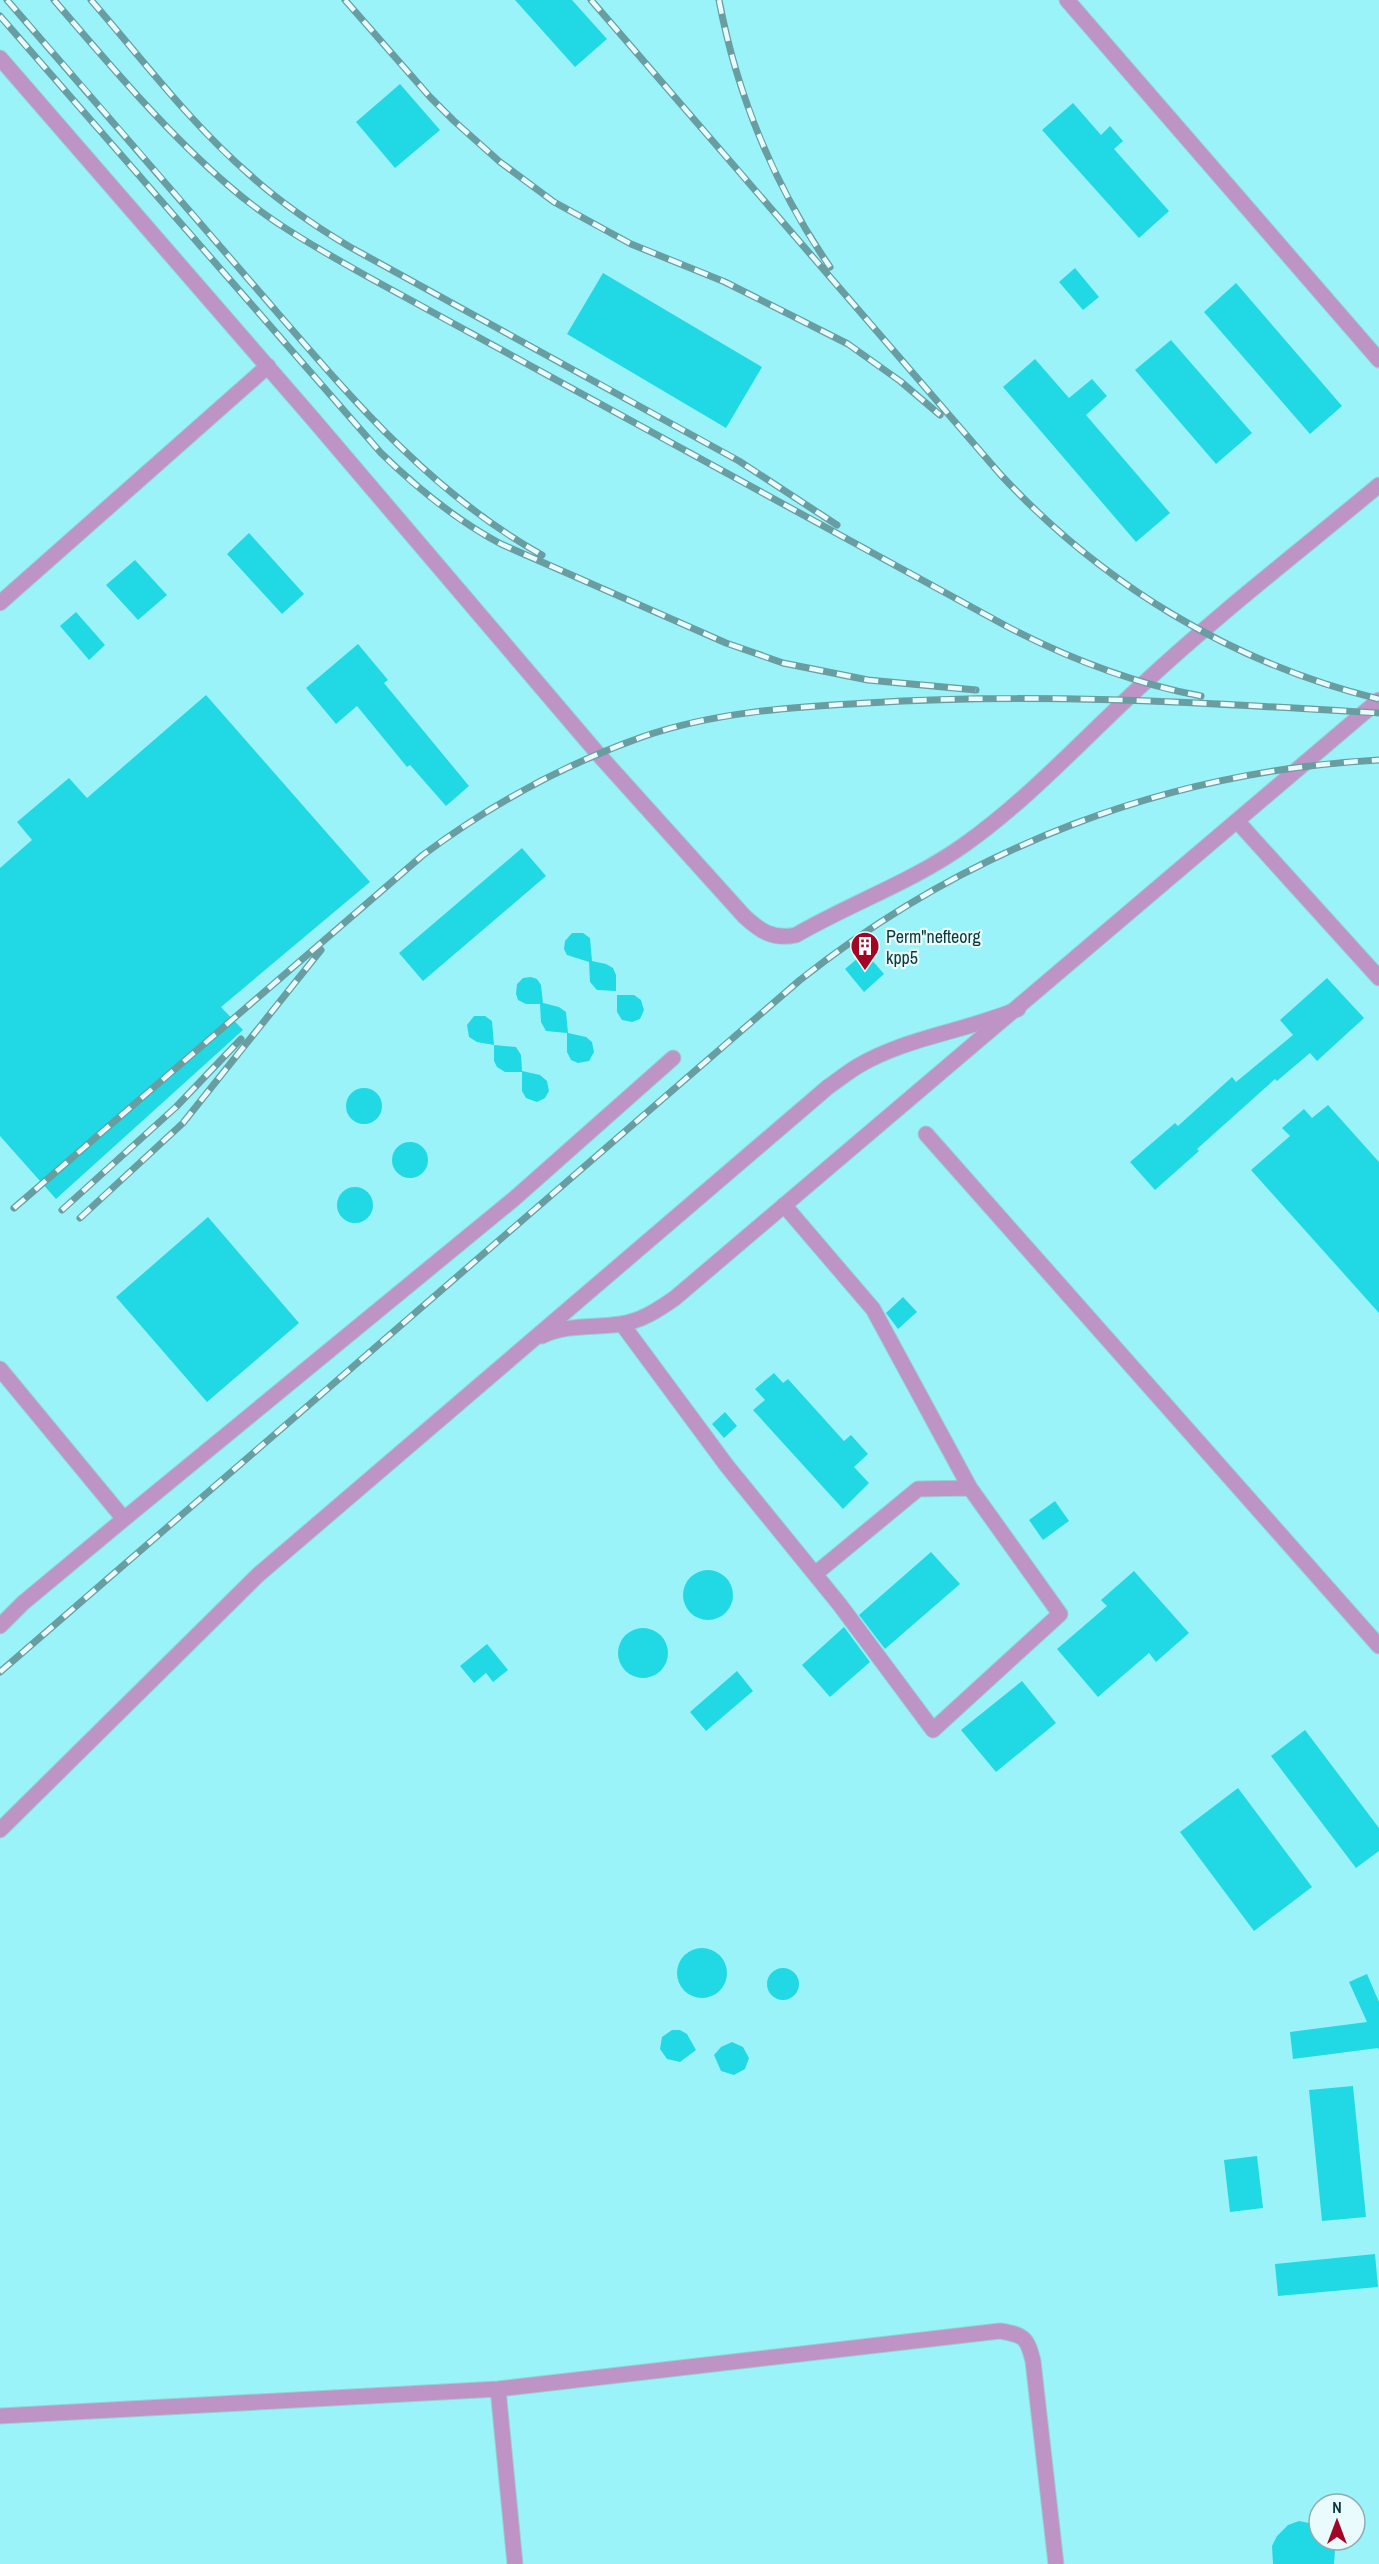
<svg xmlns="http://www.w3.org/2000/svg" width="1379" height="2564" font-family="'Archivo Narrow',sans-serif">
<rect width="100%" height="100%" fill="#bcf6fa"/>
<!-- built -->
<path fill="#9bf3fa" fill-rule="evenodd" d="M0,0H1379V2564H0ZM1319,2504H1355V2540H1319Z"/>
<!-- building -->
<path fill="#21d9e4" d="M515,0H572L607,39L575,67Z
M400,84L440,130L395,168L356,122Z
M1073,103L1101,135L1110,126L1123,141L1114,149L1169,211L1139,238L1042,130Z
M1075,268L1099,297L1083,310L1059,282Z
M603,273L762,367L726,428L567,334Z
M1236,283L1342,406L1310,434L1204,312Z
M1171,340L1252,433L1216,464L1135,370Z
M1035,359L1069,398L1092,379L1107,396L1086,415L1170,513L1136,542L1003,387Z
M249,533L304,594L282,614L227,554Z
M135,560L167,595L138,620L106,585Z
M76,612L105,645L89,660L60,626Z
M358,644L388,680L384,683L469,786L446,806L410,765L407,767L357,706L336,724L306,688Z
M206,695L370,882L221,1007L243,1030L56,1199L0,1136V868L32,840L17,822L69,778L87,798Z
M522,848L546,876L423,981L399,953Z
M572,933H583L590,938L592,961L606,964L613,968L616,975V991L597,990L590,982L589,962L567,955L564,949L565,941Z
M865,952L884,974L864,992L845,969Z
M531,977L537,979L541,985L543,1003L559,1007L566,1012L568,1033L586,1037L592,1042L594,1052L589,1061L578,1063L571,1060L567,1052V1033L546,1031L541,1022L540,1004H526L518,1000L516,994L517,984L523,978Z
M1327,978L1364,1018L1317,1061L1310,1053L1277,1081L1275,1079L1197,1149L1199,1151L1155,1190L1130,1162L1175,1123L1178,1126L1232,1077L1236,1082L1293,1035L1280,1020Z
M617,995H634L641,1000L644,1010L640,1019L632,1022L622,1020L617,1012Z
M474,1016H485L492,1021L494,1045L477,1042L469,1037L467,1025Z
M494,1045L516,1047L521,1055L522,1071L540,1075L547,1081L549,1091L545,1098L537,1102L526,1098L522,1091V1072H505L497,1067L494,1061Z
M346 1106a18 18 0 1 1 36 0a18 18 0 1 1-36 0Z
M1328,1105L1379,1162V1313L1251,1170L1290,1136L1282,1128L1304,1109L1312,1118Z
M392 1160a18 18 0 1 1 36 0a18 18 0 1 1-36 0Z
M337 1205a18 18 0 1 1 36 0a18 18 0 1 1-36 0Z
M208,1217L299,1323L207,1402L116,1297Z
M903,1297L917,1312L898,1329L886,1313Z
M774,1373L783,1383L788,1379L844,1441L851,1435L868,1454L854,1467L869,1483L843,1509L753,1410L765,1400L755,1389Z
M725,1412L737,1426L724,1438L712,1424Z
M1055,1501L1069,1521L1043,1540L1029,1520Z
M931,1552L960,1584L885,1649L859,1615Z
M683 1595a25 25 0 1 1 50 0a25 25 0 1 1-50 0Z
M1134,1571L1189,1633L1156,1662L1149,1653L1098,1697L1057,1649L1107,1606L1101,1600Z
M844,1627L870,1662L830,1697L802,1665Z
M618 1653a25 25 0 1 1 50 0a25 25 0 1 1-50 0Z
M487,1644L508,1670L493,1682L486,1673L474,1683L460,1666Z
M737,1671L753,1691L706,1731L690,1712Z
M1022,1681L1056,1723L996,1772L961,1730Z
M1305,1730L1379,1828V1851L1356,1868L1271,1756Z
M1238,1788L1312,1887L1254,1931L1180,1832Z
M677 1973a25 25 0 1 1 50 0a25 25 0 1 1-50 0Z
M767 1984a16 16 0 1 1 32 0a16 16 0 1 1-32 0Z
M1367,1974L1379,2002V2050L1378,2048L1293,2059L1290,2032L1367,2022L1349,1982Z
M672,2030H680L687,2034L696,2050L680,2062L667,2059L660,2049L662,2037Z
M732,2042L743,2047L749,2058L745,2069L734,2075L721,2071L714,2055L721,2047Z
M1353,2086L1366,2217L1322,2221L1309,2090Z
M1257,2156L1263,2208L1230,2212L1224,2160Z
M1375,2254L1378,2287L1278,2296L1275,2264Z
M1299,2521L1319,2525V2540H1333L1335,2551L1334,2564H1273L1272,2546L1277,2536L1288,2525Z"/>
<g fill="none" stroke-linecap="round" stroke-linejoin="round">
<!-- minor casing -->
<g stroke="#98d0d4" stroke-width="17">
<path id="minor" d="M1067,0L1379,360
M0,58L313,419L599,755L744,916C760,931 773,940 796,935C851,903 912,882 964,845C1029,799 1084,738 1143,684C1218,614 1300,551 1379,485
M0,603L268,366
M1237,821L1379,978
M926,1134L1379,1646
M784,1205L873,1309L970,1488
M622,1324L727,1466L840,1605L933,1730L1060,1614L970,1488L918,1489L815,1574
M542,1336C566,1324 595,1328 621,1324C641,1321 658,1310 675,1298L1379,700
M0,1369L124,1519
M0,1626L23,1603L124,1519L515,1198L673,1058
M0,1830L258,1575L828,1087C838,1080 848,1072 858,1066C907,1037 967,1031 1018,1009
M498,2389L515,2564
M0,2416L498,2389L1000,2331C1024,2335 1027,2337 1033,2361L1056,2564"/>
</g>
<!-- minor -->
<use href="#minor" stroke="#be93c6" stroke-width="15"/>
<!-- rail casing -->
<g stroke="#689da1" stroke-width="7">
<path id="rail" d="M7,0C88,93 169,187 250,281C338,382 422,488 542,555
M54,0C109,64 165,131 229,186C271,223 322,251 370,278L1008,627C1070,659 1132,683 1201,696
M91,0C142,59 191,124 250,175C281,203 315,226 350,247L739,461L837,525
M345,0L430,97L454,121L500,162L554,202L631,244L725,282L848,344L900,381L940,415
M591,0L1000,474C1102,584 1233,664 1379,699
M719,0C737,95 775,187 830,267
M0,16L381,453C418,489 456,520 501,544L726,643L783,663L868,680L976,690
M14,1208L423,855C490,805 563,765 642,737C714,712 792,707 867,703C1038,692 1208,703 1379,713
M62,1210L176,1107L241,1039
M80,1218L183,1123L321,950
M0,1672L800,980C967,848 1166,771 1379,760"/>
</g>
<!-- rail -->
<use href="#rail" stroke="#e9fbfc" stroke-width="4.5" stroke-dasharray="14" stroke-linecap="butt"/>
</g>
<!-- icons -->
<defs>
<g id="building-pin" transform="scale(1.5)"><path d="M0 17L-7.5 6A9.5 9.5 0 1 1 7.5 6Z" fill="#a30624" stroke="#e9fbfc"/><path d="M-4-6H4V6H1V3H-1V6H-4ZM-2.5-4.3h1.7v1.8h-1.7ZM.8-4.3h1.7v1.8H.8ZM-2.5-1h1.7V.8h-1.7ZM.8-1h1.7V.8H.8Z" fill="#fff"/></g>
</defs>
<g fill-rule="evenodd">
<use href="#building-pin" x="865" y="946"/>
</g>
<g text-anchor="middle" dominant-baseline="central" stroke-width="4.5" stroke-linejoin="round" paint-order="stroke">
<!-- poi labels -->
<g font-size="18" fill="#09393c" stroke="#e9fbfc" text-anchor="start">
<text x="886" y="936">Perm"nefteorg<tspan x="886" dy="21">kpp5</tspan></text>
</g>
</g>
<!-- north arrow -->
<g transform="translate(1337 2522)"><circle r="28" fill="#e9fbfc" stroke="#8fadaf" stroke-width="1.5"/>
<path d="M0-4.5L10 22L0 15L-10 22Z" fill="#a30624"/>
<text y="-9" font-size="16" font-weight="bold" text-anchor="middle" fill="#09393c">N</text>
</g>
</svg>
